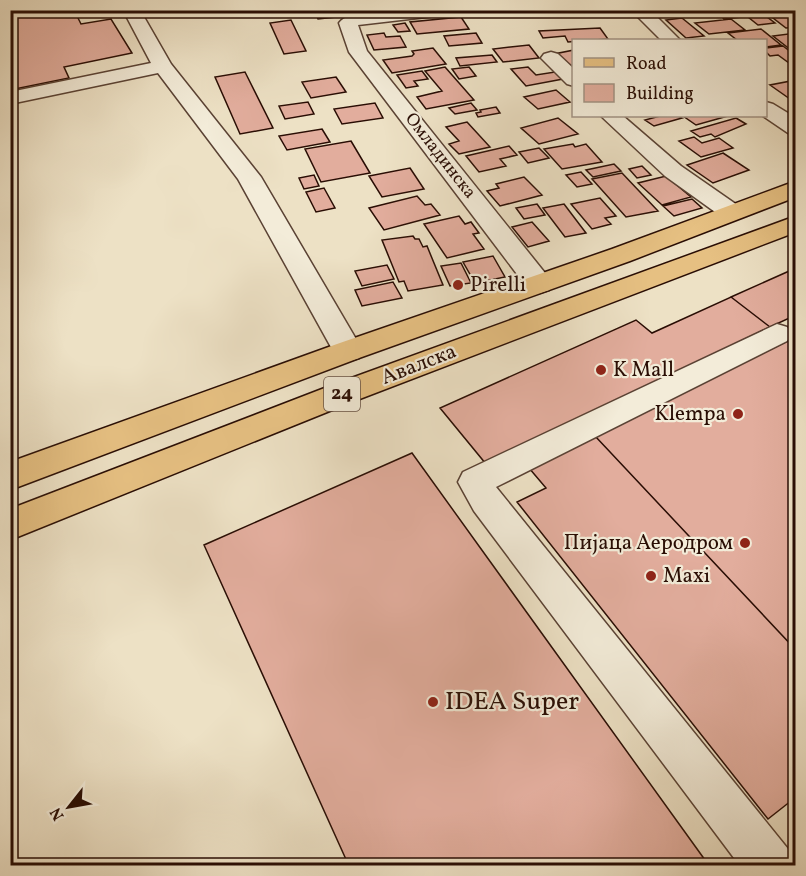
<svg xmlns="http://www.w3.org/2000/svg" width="806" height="876" font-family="Vollkorn,serif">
<rect width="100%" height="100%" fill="#ede1c5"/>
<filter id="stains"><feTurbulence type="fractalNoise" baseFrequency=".00333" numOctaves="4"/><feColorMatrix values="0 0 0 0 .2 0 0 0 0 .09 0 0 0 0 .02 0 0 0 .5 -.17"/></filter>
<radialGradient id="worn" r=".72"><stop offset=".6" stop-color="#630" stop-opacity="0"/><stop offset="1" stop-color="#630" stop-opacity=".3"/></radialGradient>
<!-- building -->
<path fill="#e2ad9d" stroke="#290d04" stroke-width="1.5" d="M47,10H74L81,24L111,19L132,53L64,67L69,78L10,90V17Z
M314,10H342L345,16L318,19Z
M504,10H549L551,12L510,17Z
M735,10L743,17L724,19L716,11Z
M781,10L796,22V27L786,28L764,11Z
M759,11L775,23L758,25L743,13Z
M461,17L469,29L417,34L410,22Z
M682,18L704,36L686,38L666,20Z
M731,19L745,30L709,34L695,23Z
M291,20L306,51L284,54L270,23Z
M405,23L410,31L398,32L393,25Z
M600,28L608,39L568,42L565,36L543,38L539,31Z
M761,29L781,45L766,47V40H737L728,33Z
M384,33L386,37L400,36L406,47L374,50L367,35Z
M476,33L482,43L449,46L444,36Z
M796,33V54L773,36Z
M529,45L539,58L503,62L493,49Z
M783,46L796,56V62L789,63L778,55L770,56L766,52V48Z
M433,48L446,64L392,73L383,60L412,56L414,54L412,51Z
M574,50V65L569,66L554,54Z
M492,55L497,62L460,66L456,58Z
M445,67L474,100L426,109L417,97L442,91L425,71Z
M469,67L476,76L459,79L452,69Z
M528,67L536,75L555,72L563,79L526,86L511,69Z
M422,71L428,79L414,81L418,86L406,88L397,75Z
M245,72L273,128L240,134L215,77Z
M336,77L346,92L311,98L302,82Z
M796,80V98L790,99L770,85Z
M556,90L570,102L538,109L524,97Z
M308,102L314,114L285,119L279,106Z
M375,103L383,118L342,124L334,109Z
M471,103L477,110L455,114L449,108Z
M496,107L500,113L478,117L476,113L481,112L480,110Z
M660,116H678L682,118L654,126L645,120Z
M683,116H728L696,125Z
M558,118L578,134L539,144L521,128Z
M736,118L746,124L715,137L711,134L700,137L691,131Z
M467,122L490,147L459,154L449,144L459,141L446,127Z
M322,129L330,142L287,150L279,136Z
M694,137L702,143L719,138L733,148L701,157L679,141Z
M351,141L370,173L321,182L305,149Z
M573,144L575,147L586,144L602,162L562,169L544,149Z
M509,146L517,155L500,159L506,166L479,172L466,156Z
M539,148L549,158L528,163L519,152Z
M723,153L749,170L713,183L687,165Z
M614,164L621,171L593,177L586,170Z
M642,166L651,175L637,178L629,169Z
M410,168L424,189L382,197L369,176Z
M581,172L592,184L577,187L566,175Z
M622,173L658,211L626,217L592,179Z
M314,175L319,186L304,189L299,178Z
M666,176L691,197L662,205L638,183Z
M524,177L542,195L500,206L487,191L499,188L496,184Z
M324,188L335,208L316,212L306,192Z
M417,196L425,205L431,204L440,215L384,230L369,208Z
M600,198L616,216L605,218L611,224L592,229L571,204Z
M692,199L702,208L674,216L663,206Z
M537,204L545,215L524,219L516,208Z
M564,204L586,233L565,237L543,208Z
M459,216L465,224L471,222L479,233L473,234L484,249L447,258L424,224Z
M532,222L549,241L528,247L512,227Z
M413,236L415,239H419L423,247L427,246L443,285L408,291L404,281L399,282L382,240Z
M493,256L505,277L475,283L463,262Z
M461,263L471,283L450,286L441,266Z
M387,265L394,279L362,286L355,271Z
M796,268V315L770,327L731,297Z
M393,282L402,298L362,306L355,290Z
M731,297L770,327L486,464L440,408L636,320L652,333Z
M796,337V650L595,436Z
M595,436L796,650V797L768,819L517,502L546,488L529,468Z
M412,453L705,860L698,866H349L204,545Z"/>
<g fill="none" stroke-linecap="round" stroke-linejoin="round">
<!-- minor casing -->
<g stroke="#5a4234" stroke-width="3">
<path id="minor" d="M123,10H140L171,64L261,177L363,351L359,358L348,361L337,358L238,179L158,73L10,104V92L151,63Z
M393,10H452L444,15L358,25L367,51L549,278L553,284L549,290L539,293L529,290L349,52L339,23C349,10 378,12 393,10Z
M631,10H650L680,40H661Z
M551,52L558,54L574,69V86L567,84L541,58L544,54Z
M766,102L773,104L796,118V134L788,133L763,116H766Z
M601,116H623L681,166L740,207L743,212L740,217L731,219L722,217L665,176Z
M777,324L787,327L792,334L787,341L496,487L788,849L795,866H740L474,511L458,482L463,472Z"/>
</g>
<!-- major casing -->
<g stroke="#290d04" stroke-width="3">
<path id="major" d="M796,181V197L630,261L359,358L10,490V462L337,344L612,249Z
M796,216V232L357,400L10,540V509L335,384Z"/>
</g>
<!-- minor -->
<use href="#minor" fill="#f3ecd9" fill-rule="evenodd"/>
<!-- major -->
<use href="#major" fill="#e6c082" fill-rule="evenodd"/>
</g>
<!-- markers -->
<g fill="#8f2418" stroke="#f3ecd9" stroke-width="2">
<circle cx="458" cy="285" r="6"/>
<circle cx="601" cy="370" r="6"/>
<circle cx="738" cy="414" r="6"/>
<circle cx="745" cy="543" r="6"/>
<circle cx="651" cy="576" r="6"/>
<circle cx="433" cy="702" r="6"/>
</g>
<g text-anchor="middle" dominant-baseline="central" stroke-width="4.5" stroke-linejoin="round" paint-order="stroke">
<!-- far-street labels -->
<g font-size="18" fill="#290d04" stroke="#f3ecd9">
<text transform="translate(440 156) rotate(52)">Омладинска</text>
</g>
<!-- shield labels -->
<rect fill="#f3ecd9" stroke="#665044" stroke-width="1.5" x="324" y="377" width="36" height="34" rx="4.5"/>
<g font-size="20" font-weight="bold" fill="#290d04">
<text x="342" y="394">24</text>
</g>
<!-- poi labels -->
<g font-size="21" fill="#290d04" stroke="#f3ecd9" text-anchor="start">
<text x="470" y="285">Pirelli</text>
<text x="613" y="370">K Mall</text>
<text x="726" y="414" text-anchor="end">Klempa</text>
<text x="733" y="543" text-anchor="end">Пијаца Аеродром</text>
<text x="663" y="576">Maxi</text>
</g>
<!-- street labels -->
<g font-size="21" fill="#290d04" stroke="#f3ecd9">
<text transform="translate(419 365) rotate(-21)">Авалска</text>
</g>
<!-- near-poi labels -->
<g font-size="26" fill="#290d04" stroke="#f3ecd9" text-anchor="start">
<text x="445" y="702">IDEA Super</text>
</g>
</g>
<!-- margin -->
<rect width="806" height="876" fill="none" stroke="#ede1c5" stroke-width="36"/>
<rect x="12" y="12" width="782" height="852" fill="none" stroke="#290d04" stroke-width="3"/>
<rect x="18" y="18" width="770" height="840" fill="none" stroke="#290d04" stroke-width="1.5"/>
<!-- legend -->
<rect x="572" y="39" width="195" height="78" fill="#f3ecd9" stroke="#a29384" stroke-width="1.5"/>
<rect x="584" y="58" width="30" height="9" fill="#e6c082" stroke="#a29384" stroke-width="1.5"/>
<text x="626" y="69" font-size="18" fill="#290d04">Road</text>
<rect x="584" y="84" width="30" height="18" fill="#e2ad9d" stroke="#a29384" stroke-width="1.5"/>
<text x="626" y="99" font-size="18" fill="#290d04">Building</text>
<!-- north arrow -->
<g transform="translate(69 807) rotate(239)" stroke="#f3ecd9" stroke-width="4.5" paint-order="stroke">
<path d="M0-4.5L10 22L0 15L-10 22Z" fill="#290d04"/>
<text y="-9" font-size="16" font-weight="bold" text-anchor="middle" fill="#290d04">N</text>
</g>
<rect width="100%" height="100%" filter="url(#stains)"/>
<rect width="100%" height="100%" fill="url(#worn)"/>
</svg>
